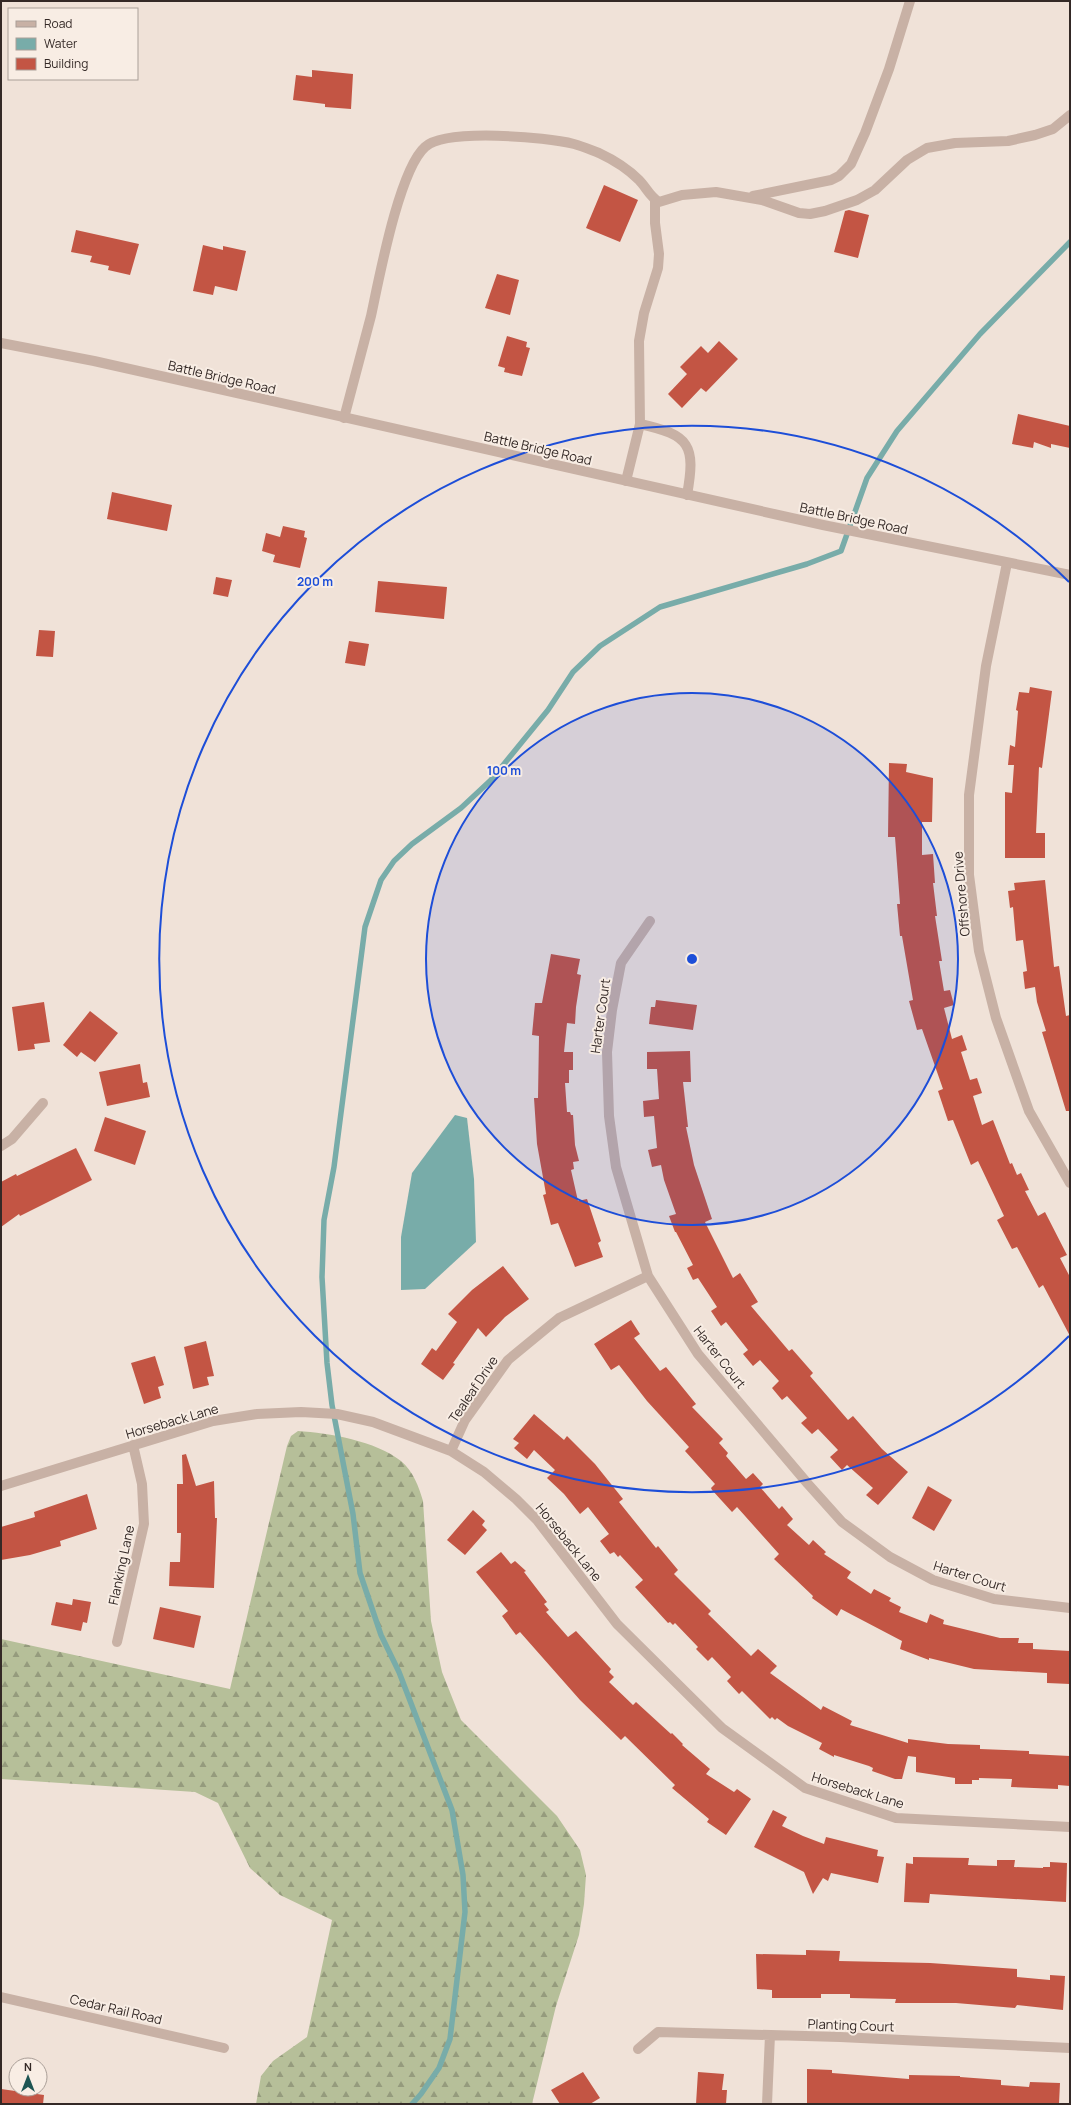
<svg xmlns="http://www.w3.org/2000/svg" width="1071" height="2105" font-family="Manrope,sans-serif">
<defs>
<pattern id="forest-firs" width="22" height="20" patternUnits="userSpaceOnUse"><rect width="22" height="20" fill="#b6bf99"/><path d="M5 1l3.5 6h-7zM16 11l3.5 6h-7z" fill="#959b7d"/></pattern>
</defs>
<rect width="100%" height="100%" fill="#f0e2d8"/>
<!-- forest -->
<path fill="url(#forest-firs)" d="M298,1431C329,1433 376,1441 401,1461C413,1471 419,1487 423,1501L431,1621L442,1672L461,1720L557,1816L580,1850L586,1875L584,1904L579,1935L556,2006L532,2104H256L261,2076L273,2061L307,2037L332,1920L280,1895L250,1868L218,1803L195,1792L1,1779V1639L230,1689L287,1446L291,1436Z"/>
<!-- water -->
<path fill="#78aca9" d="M455,1115L467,1118L474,1179L476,1242L425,1289L401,1290V1237L412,1173Z"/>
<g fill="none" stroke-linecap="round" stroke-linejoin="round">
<!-- stream -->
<path stroke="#78aca9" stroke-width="5.5" d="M412,2104L421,2094L439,2068L450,2039L465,1912L463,1875L452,1810L399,1672L381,1635L360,1573L353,1514L332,1405L327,1363L322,1277L324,1220L334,1167L365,927L381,880L394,861L412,844L461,808L491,780L548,710L573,672L600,646L660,607L807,564L841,551L867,478L897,431L980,334L1070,242"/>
</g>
<!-- building -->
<path fill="#c35544" d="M312,70L353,74L351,109L325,107V104L293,100L296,75L312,77Z
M604,185L638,200L620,242L586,228Z
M849,210L869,215L858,258L834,252L845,211Z
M76,230L139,244L130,275L108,270L109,266L90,262L92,256L71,252Z
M203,245L223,250V246L246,251L237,291L215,286L213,295L193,291Z
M497,274L519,280L510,315L485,308Z
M507,336L527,342L526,347L530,348L522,376L504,372L505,368L498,366Z
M719,341L738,359L706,392L701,388L682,408L668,394L687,374L680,367L701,346L708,353Z
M1018,414L1070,426V448L1051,444V448L1034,442L1033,448L1012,444Z
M112,492L172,505L167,531L107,519Z
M283,526L305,531L304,537L307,538L300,568L273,562L275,555L262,551L266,533L280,537Z
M216,577L232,580L228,597L213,594Z
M378,581L447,587L444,619L375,612Z
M39,630L55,631L53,657L36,656Z
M349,641L369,644L365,666L345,663Z
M1030,687L1052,691L1042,768L1039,767L1036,833H1045V858H1005V792L1012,793L1014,765H1008L1010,745L1015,747L1018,711L1016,710L1019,692L1029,693Z
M889,763L907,764L906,772L933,778L932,822H922V855L933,854L935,883H933L937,916H935L942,961H939L944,991L950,990L954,1005L944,1008L952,1039L962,1035L967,1050L961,1052L970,1080L977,1078L982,1093L973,1096L982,1125L993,1120L1010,1164L1012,1163L1017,1175L1021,1173L1029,1190L1025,1191L1038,1216L1045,1212L1067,1255L1060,1258L1070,1277V1336L1043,1285L1039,1288L1017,1247L1012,1249L997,1220L1004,1216L978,1161L971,1165L953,1120L948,1121L938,1091L943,1089L922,1029L917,1030L909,1001L913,1000L902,936H900L897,904H900L895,837H888Z
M1045,880L1054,967L1059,966L1066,1016L1070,1015V1111H1066L1042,1032L1046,1031L1037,1002L1035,987L1025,989L1023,972L1027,971L1023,940L1016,941L1013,907L1010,908L1008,891L1015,890L1014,883Z
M551,954L580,959L577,974L581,975L576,1007L575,1024L567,1023L564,1052H573V1070H569V1083H565L567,1112H570L571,1115H573L575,1145L579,1161L573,1162L574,1169L571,1170L578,1201L587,1199L601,1241L598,1243L603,1257L575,1267L558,1223L551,1225L543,1195L546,1194L537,1144L534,1098H538L539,1036L532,1035L535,1003H542Z
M656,1000L697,1005L693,1030L649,1024L651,1007H655Z
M44,1002L50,1042L34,1044L35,1049L18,1051L12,1007Z
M90,1011L118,1033L95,1062L81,1052L77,1057L63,1045Z
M690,1051L691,1082H683L688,1127H686L694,1165L712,1219L705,1222L733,1278L740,1273L758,1302L751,1306L789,1351L792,1349L813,1373L810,1376L848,1420L853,1416L882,1449L908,1472L878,1505L866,1495L873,1488L847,1465L842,1470L830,1457L838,1450L818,1429L812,1434L801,1423L807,1418L787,1396L782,1400L772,1388L779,1381L760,1360L753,1366L743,1354L748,1350L726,1322L721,1326L711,1311L717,1307L698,1278L693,1280L687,1268L693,1265L676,1232H675L669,1216L676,1214L664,1180L661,1165L652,1167L648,1150L657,1148L654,1116L644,1117L643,1101L659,1099L657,1069H647V1052Z
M140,1064L143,1083L147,1082L150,1097L107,1106L99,1072Z
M105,1117L146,1131L135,1165L94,1151Z
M76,1148L92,1180L20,1216L19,1214L1,1227V1182L16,1174L17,1176Z
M503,1266L529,1299L505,1317L486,1337L478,1328L453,1363L455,1364L443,1380L421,1364L432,1348L436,1351L457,1322L448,1314L472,1290Z
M631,1320L640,1334L634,1338L660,1371L666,1367L696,1404L692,1407L723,1439L719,1443L728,1453L726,1456L746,1479L753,1473L763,1484L760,1487L779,1509L782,1506L793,1519L787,1525L809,1545L813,1540L826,1552L824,1554L851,1572L847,1578L871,1594L874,1589L891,1598L889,1601L901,1607L899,1612L927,1623L930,1614L944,1620L943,1624L1000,1638H1019L1018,1643H1033V1649L1070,1651V1684L1047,1683V1673L974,1669L929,1658V1660L900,1649L902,1641L841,1609L837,1616L812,1598L813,1596L774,1559L779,1554L737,1507L732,1512L712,1490L711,1488L715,1484L685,1451L689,1447L647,1401L619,1365L611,1370L594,1344Z
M206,1341L214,1376L207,1377L209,1385L193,1389L184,1347Z
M155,1356L164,1385L158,1387L161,1398L144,1404L131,1363Z
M534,1414L564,1440L567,1436L595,1464L623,1499L619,1502L656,1548L658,1546L678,1570L674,1574L711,1611L708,1614L751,1656L758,1649L777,1666L770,1673L821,1710L823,1706L852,1721L850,1725L908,1743V1739L948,1744L980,1745V1749L1029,1751V1754L1070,1756V1786L1058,1785V1789L1011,1787L1012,1779L979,1778V1780H972V1784H955V1778L916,1772V1757L908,1756L902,1779H895L872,1771L873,1768L869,1766L834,1755V1757L819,1749L822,1743L788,1726L777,1718L775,1720L772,1717L770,1719L742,1691L739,1694L727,1681L731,1677L712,1657L708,1661L696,1649L698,1647L675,1623L673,1625L670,1622L668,1623L635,1587L643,1580L620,1555L618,1557L614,1552L610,1554L600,1541L609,1534L588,1507L580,1514L564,1494L547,1478L555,1470L534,1450L527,1459L514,1448L519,1443L513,1439Z
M186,1454L196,1486L214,1481L215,1518H217L214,1588L169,1586L170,1562H180L181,1533H177V1484H183L182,1455Z
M928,1486L952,1500L934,1531L912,1518Z
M87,1494L97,1529L60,1541L61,1546L30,1555L1,1560V1527L35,1517L34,1512Z
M473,1510L485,1521L482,1525L487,1530L465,1555L447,1540Z
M501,1552L511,1564L515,1561L526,1571L524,1572L547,1602L544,1604L549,1610L546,1612L568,1637L576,1631L611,1669L609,1672L614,1677L609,1682L633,1705L636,1702L671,1734L672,1733L683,1744L682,1745L710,1769L706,1774L734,1792L737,1789L751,1799L726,1835L707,1822L709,1819L672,1788L675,1785L625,1736L621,1740L580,1700L520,1632L516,1635L502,1616L508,1611L476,1572Z
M73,1599L91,1602L87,1623L83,1622L81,1631L51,1625L56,1602L72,1605Z
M160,1607L201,1616L194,1648L153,1639Z
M773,1810L787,1817L782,1826L803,1836L824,1844L826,1837L878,1850L877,1856L884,1857L878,1883L831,1873L828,1881L823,1878L813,1894L804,1872L754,1847Z
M913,1857L969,1858L968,1865L997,1866V1860H1015L1014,1867L1043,1868V1867H1050V1862L1067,1863L1066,1902L930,1894L929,1903L904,1902L906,1863L913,1864Z
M806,1950L840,1951L839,1961L930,1963L1017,1969V1977L1050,1980V1975L1065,1976L1063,2010L1017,2005L1015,2008L956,2003H895L896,1999L850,1998V1994H821V1998H772V1990L757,1989L756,1954L806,1955Z
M807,2069L832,2070V2073L909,2079V2075L960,2076V2077L1001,2080V2085L1029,2087L1030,2082L1060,2083L1059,2104H807Z
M583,2072L600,2098L590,2104H560L551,2090Z
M698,2072L724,2074L722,2090H727L726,2104H696Z
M1,2089L44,2095L43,2104H1Z"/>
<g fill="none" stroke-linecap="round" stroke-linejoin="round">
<!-- service -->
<path stroke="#c8b1a5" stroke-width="10" d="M753,196L831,180L839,176L851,164L865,133L889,69L910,1
M344,418C353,384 362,350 371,316C379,279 399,170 425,147C446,128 546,137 574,144C582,146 591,150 599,153C614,160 628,169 639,180C646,187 650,197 659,202L682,195L716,192L762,200L799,213L810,214L825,211L857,200L875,190L907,160L927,148L955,143L1008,141L1035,135L1053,129L1070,115
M640,424C690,435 696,445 687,495
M626,481L640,424L639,341L644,313L658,268L659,254L655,223V200"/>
<!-- minor -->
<path stroke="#c8b1a5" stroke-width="10" d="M1007,563L986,666L969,795V875L979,951L996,1018L1029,1111L1070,1183
M650,921L621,963L612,1010L607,1052L609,1116L616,1167L648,1276L698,1354L808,1484L842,1522L890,1557L933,1580L994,1599L1070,1608
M1,1146L12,1139L43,1103
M451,1451L465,1420L508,1360L559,1318L648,1276
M1,1486L213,1421L257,1414L301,1412L337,1414L373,1422L451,1451L484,1472L516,1499L537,1520L617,1624L722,1728L805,1788L896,1818L1070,1827
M117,1642L144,1524L142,1484L133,1445
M1,1997L224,2048
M638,2049L658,2032L840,2037L1070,2048
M767,2104L770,2035"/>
<!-- tertiary -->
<path stroke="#c8b1a5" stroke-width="10" d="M1,343L94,361L823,525L1070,575"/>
</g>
<!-- distance rings -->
<circle cx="692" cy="959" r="266" fill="#1d4ed8" fill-opacity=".12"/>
<g fill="none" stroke="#1d4ed8" stroke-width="2">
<circle cx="692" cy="959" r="266"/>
<path d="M1069 1336A533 533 0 1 1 1069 582"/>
</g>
<g text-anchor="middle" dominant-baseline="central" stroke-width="4" stroke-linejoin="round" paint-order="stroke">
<!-- street labels -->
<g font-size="13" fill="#342926" stroke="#f8ede4">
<text transform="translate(222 377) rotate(13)">Battle Bridge Road</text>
<text transform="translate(538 448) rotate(13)">Battle Bridge Road</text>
<text transform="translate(854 518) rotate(12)">Battle Bridge Road</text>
<text transform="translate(961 894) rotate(-95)">Offshore Drive</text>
<text transform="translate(600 1016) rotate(-82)">Harter Court</text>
<text transform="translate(720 1357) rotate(52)">Harter Court</text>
<text transform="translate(473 1389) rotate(-56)">Tealeaf Drive</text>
<text transform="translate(172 1421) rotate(-16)">Horseback Lane</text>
<text transform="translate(569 1542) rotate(51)">Horseback Lane</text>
<text transform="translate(121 1565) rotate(-78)">Flanking Lane</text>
<text transform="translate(970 1576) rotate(17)">Harter Court</text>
<text transform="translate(858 1790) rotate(17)">Horseback Lane</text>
<text transform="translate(116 2009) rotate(13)">Cedar Rail Road</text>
<text transform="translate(851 2025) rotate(2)">Planting Court</text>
</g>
</g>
<circle cx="692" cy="959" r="6" fill="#1d4ed8" stroke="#f8ede4" stroke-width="2"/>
<g font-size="12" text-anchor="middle" font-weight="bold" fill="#1d4ed8" stroke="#f8ede4" stroke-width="4" stroke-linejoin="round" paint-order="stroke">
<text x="315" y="586">200 m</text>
<text x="504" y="775">100 m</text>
</g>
<!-- border -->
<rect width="1071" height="2105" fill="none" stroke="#342926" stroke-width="4"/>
<!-- legend -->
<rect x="8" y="8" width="130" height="72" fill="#f8ede4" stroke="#aa9f98"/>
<rect x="16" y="21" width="20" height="6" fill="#c8b1a5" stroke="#aa9f98"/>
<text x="44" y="28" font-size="12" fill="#342926">Road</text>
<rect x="16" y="38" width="20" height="12" fill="#78aca9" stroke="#aa9f98"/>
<text x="44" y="48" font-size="12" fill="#342926">Water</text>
<rect x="16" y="58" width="20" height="12" fill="#c35544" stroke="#aa9f98"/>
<text x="44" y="68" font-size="12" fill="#342926">Building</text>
<!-- north arrow -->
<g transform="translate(28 2077)"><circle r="19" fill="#f8ede4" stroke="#aa9f98"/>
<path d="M0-3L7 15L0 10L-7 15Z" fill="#1d5452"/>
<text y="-6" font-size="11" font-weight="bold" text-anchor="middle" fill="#342926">N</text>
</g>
</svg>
